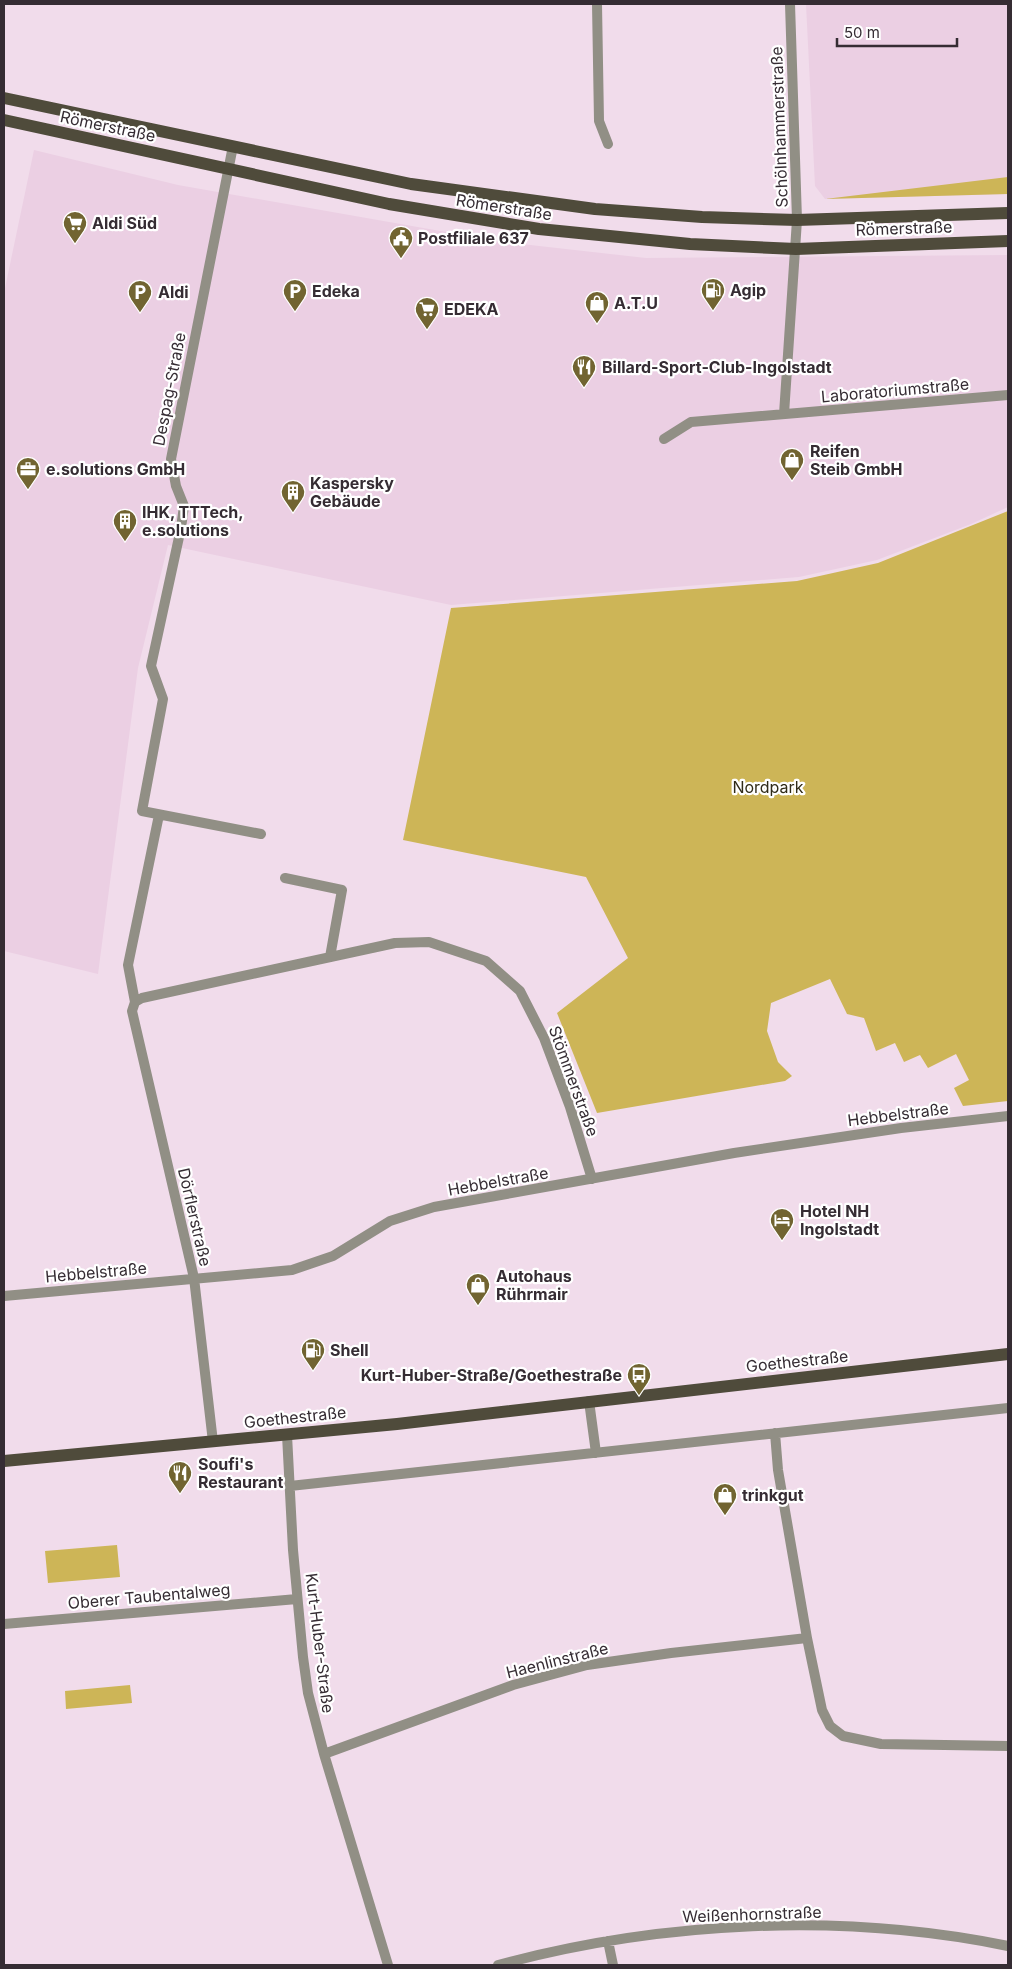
<svg xmlns="http://www.w3.org/2000/svg" width="1012" height="1969" font-family="Inter,sans-serif">
<rect width="100%" height="100%" fill="#f1dceb"/>
<!-- built -->
<path fill="#ebcfe3" d="M806,4H1008V194L825,199L815,186Z
M34,150L178,185L503,242L646,258L1008,255V507L971,524L877,560L799,577L451,605L168,545L138,668L98,974L4,951V293Z"/>
<!-- green -->
<path fill="#cdb557" d="M1008,177V194L825,199Z
M1008,511V1101L963,1106L954,1088L969,1080L956,1054L928,1068L920,1055L904,1062L895,1043L876,1051L864,1018L847,1014L830,979L771,1003L767,1031L778,1062L792,1076L785,1081L597,1113L557,1013L628,958L586,877L403,840L451,608L797,581L878,563Z
M117,1545L120,1577L48,1583L45,1551Z
M130,1685L132,1703L66,1709L65,1691Z"/>
<g fill="none" stroke-linecap="round" stroke-linejoin="round">
<!-- street -->
<path stroke="#918f85" stroke-width="10" d="M597,4L599,121L608,144
M233,146L171,459L176,486L184,506L181,528L151,666L163,699L142,811L261,834
M784,414L797,220L790,4
M664,439L691,422L1008,395
M159,815L128,965L135,1002L132,1011L194,1278L213,1442
M285,878L342,890L330,957
M135,1002L142,998L395,943L429,942L486,961L520,991L544,1038L570,1107L592,1179
M4,1296L292,1270L333,1256L390,1221L434,1207L734,1153L901,1128L1008,1116
M589,1401L596,1453
M775,1433L778,1470L807,1638L822,1710L830,1726L843,1736L881,1744L1008,1746
M287,1435L293,1550L303,1657L308,1693L324,1754L388,1965
M290,1486L1008,1408
M4,1624L297,1599
M324,1754L513,1685L587,1665L671,1653L807,1638
M608,1941L613,1965
M498,1965C661,1921 843,1912 1008,1946"/>
<!-- primary -->
<path stroke="#4f4b3b" stroke-width="12" d="M4,98L411,184L595,209L702,217L797,220L1008,213
M4,120L389,204L539,229L690,244L796,249L1008,241
M4,1461L397,1424L1008,1354"/>
</g>
<!-- icons -->
<defs>
<g id="supermarket-pin" transform="scale(1.25)"><path d="M0 17L-7.5 6A9.5 9.5 0 1 1 7.5 6Z" fill="#716431" stroke="#fff"/><path d="M-6-5.5h2.5l.6 2H6L4.5 2H-2.5L-4.4-4H-6ZM-1.5 3.2a1.3 1.3 0 1 0 .1 0ZM3 3.2a1.3 1.3 0 1 0 .1 0Z" fill="#fff"/></g>
<g id="civic-pin" transform="scale(1.25)"><path d="M0 17L-7.5 6A9.5 9.5 0 1 1 7.5 6Z" fill="#716431" stroke="#fff"/><path d="M-.6-6.5H3V-4.5H.6V-3L4-1V1h2V6H-6V1h2V-1L-.6-3ZM-1.2 2.5V6h2.4V2.5Z" fill="#fff"/></g>
<g id="fuel-pin" transform="scale(1.25)"><path d="M0 17L-7.5 6A9.5 9.5 0 1 1 7.5 6Z" fill="#716431" stroke="#fff"/><path d="M-5.5-6h7V0h2V4h1.3V-2.5L3-4.5l.8-.8L6-3V5H2.5V1h-1V6h-7ZM-4.2-4.7v3.2H.2V-4.7Z" fill="#fff"/></g>
<g id="parking-pin" transform="scale(1.25)"><path d="M0 17L-7.5 6A9.5 9.5 0 1 1 7.5 6Z" fill="#716431" stroke="#fff"/><path d="M-3.5-5.5H1a3.5 3.5 0 0 1 0 7H-1V5.5H-3.5ZM-1-3.4V-.6H.8a1.4 1.4 0 0 0 0-2.8Z" fill="#fff"/></g>
<g id="shop-pin" transform="scale(1.25)"><path d="M0 17L-7.5 6A9.5 9.5 0 1 1 7.5 6Z" fill="#716431" stroke="#fff"/><path d="M-5-2.5h2.3a2.7 3.5 0 0 1 5.4 0H5L5.5 6h-11ZM-1.5-2.5h3a1.5 2.3 0 0 0-3 0Z" fill="#fff"/></g>
<g id="restaurant-pin" transform="scale(1.25)"><path d="M0 17L-7.5 6A9.5 9.5 0 1 1 7.5 6Z" fill="#716431" stroke="#fff"/><path d="M-5-6h1v4h1v-4h1v4h1v-4h1v5L-1.5 .5V6h-2V.5L-5-1ZM5-6V6H3V1.5H1.5Q1.5-4 5-6Z" fill="#fff"/></g>
<g id="office-pin" transform="scale(1.25)"><path d="M0 17L-7.5 6A9.5 9.5 0 1 1 7.5 6Z" fill="#716431" stroke="#fff"/><path d="M-6-3h4V-5.5h4V-3h4V5H-6ZM-1-4.5V-3h2v-1.5ZM-6 0V1H6V0Z" fill="#fff"/></g>
<g id="building-pin" transform="scale(1.25)"><path d="M0 17L-7.5 6A9.5 9.5 0 1 1 7.5 6Z" fill="#716431" stroke="#fff"/><path d="M-4-6H4V6H1V3H-1V6H-4ZM-2.5-4.3h1.7v1.8h-1.7ZM.8-4.3h1.7v1.8H.8ZM-2.5-1h1.7V.8h-1.7ZM.8-1h1.7V.8H.8Z" fill="#fff"/></g>
<g id="hotel-pin" transform="scale(1.25)"><path d="M0 17L-7.5 6A9.5 9.5 0 1 1 7.5 6Z" fill="#716431" stroke="#fff"/><path d="M-6-4.5h1.5V1H6V5H4.5V3h-9V5H-6ZM-4 0a1.8 1.8 0 1 1 3.6 0ZM.5 0V-2.5h3Q6-2.5 6 0Z" fill="#fff"/></g>
<g id="bus-pin" transform="scale(1.25)"><path d="M0 17L-7.5 6A9.5 9.5 0 1 1 7.5 6Z" fill="#716431" stroke="#fff"/><path d="M-5-6H5V4H4V6H2V4H-2V6H-4V4H-5ZM-3.5-4V0h7V-4ZM-3.5 1.2v1.5H-2V1.2ZM2 1.2v1.5H3.5V1.2Z" fill="#fff"/></g>
</defs>
<g fill-rule="evenodd">
<use href="#supermarket-pin" x="75" y="223"/>
<use href="#civic-pin" x="401" y="238"/>
<use href="#fuel-pin" x="713" y="290"/>
<use href="#parking-pin" x="295" y="291"/>
<use href="#parking-pin" x="140" y="292"/>
<use href="#shop-pin" x="597" y="303"/>
<use href="#supermarket-pin" x="427" y="309"/>
<use href="#restaurant-pin" x="584" y="367"/>
<use href="#shop-pin" x="792" y="460"/>
<use href="#office-pin" x="28" y="469"/>
<use href="#building-pin" x="293" y="492"/>
<use href="#building-pin" x="125" y="521"/>
<use href="#hotel-pin" x="782" y="1220"/>
<use href="#shop-pin" x="478" y="1285"/>
<use href="#fuel-pin" x="313" y="1350"/>
<use href="#bus-pin" x="639" y="1375"/>
<use href="#restaurant-pin" x="180" y="1473"/>
<use href="#shop-pin" x="725" y="1495"/>
</g>
<g text-anchor="middle" dominant-baseline="central" stroke-width="4.5" stroke-linejoin="round" paint-order="stroke">
<!-- street labels -->
<g font-size="16" fill="#352c33" stroke="#fff">
<text transform="translate(108 126) rotate(12)">Römerstraße</text>
<text transform="translate(779 127) rotate(-92)">Schölnhammerstraße</text>
<text transform="translate(504 207) rotate(9)">Römerstraße</text>
<text transform="translate(904 228) rotate(-2)">Römerstraße</text>
<text transform="translate(169 389) rotate(-79)">Despag-Straße</text>
<text transform="translate(895 390) rotate(-5)">Laboratoriumstraße</text>
<text transform="translate(574 1081) rotate(70)">Stömmerstraße</text>
<text transform="translate(898 1114) rotate(-7)">Hebbelstraße</text>
<text transform="translate(498 1181) rotate(-10)">Hebbelstraße</text>
<text transform="translate(195 1217) rotate(77)">Dörflerstraße</text>
<text transform="translate(96 1272) rotate(-5)">Hebbelstraße</text>
<text transform="translate(797 1361) rotate(-6)">Goethestraße</text>
<text transform="translate(295 1417) rotate(-6)">Goethestraße</text>
<text transform="translate(149 1596) rotate(-5)">Oberer Taubentalweg</text>
<text transform="translate(320 1643) rotate(83)">Kurt-Huber-Straße</text>
<text transform="translate(557 1660) rotate(-14)">Haenlinstraße</text>
<text transform="translate(752 1914) rotate(-2)">Weißenhornstraße</text>
</g>
<!-- poi labels -->
<g font-size="16" font-weight="bold" fill="#352c33" stroke="#fff" text-anchor="start">
<text x="92" y="223">Aldi Süd</text>
<text x="418" y="238">Postfiliale 637</text>
<text x="730" y="290">Agip</text>
<text x="312" y="291">Edeka</text>
<text x="158" y="292">Aldi</text>
<text x="614" y="303">A.T.U</text>
<text x="444" y="309">EDEKA</text>
<text x="602" y="367">Billard-Sport-Club-Ingolstadt</text>
<text x="810" y="451">Reifen<tspan x="810" dy="18">Steib GmbH</tspan></text>
<text x="46" y="469">e.solutions GmbH</text>
<text x="310" y="483">Kaspersky<tspan x="310" dy="18">Gebäude</tspan></text>
<text x="142" y="512">IHK, TTTech,<tspan x="142" dy="18">e.solutions</tspan></text>
<text x="800" y="1211">Hotel NH<tspan x="800" dy="18">Ingolstadt</tspan></text>
<text x="496" y="1276">Autohaus<tspan x="496" dy="18">Rührmair</tspan></text>
<text x="330" y="1350">Shell</text>
<text x="622" y="1375" text-anchor="end">Kurt-Huber-Straße/Goethestraße</text>
<text x="198" y="1464">Soufi's<tspan x="198" dy="18">Restaurant</tspan></text>
<text x="742" y="1495">trinkgut</text>
</g>
<!-- park labels -->
<g font-size="16" fill="#302b18" stroke="#fff">
<text x="768" y="787">Nordpark</text>
</g>
</g>
<!-- border -->
<rect width="1012" height="1969" fill="none" stroke="#352c33" stroke-width="10"/>
<!-- scale -->
<path d="M837 38v8h120v-8" fill="none" stroke="#352c33" stroke-width="2.5"/>
<text x="844" y="38" font-size="15" fill="#352c33" stroke="#ffffff" stroke-width="4" paint-order="stroke">50 m</text>
</svg>
